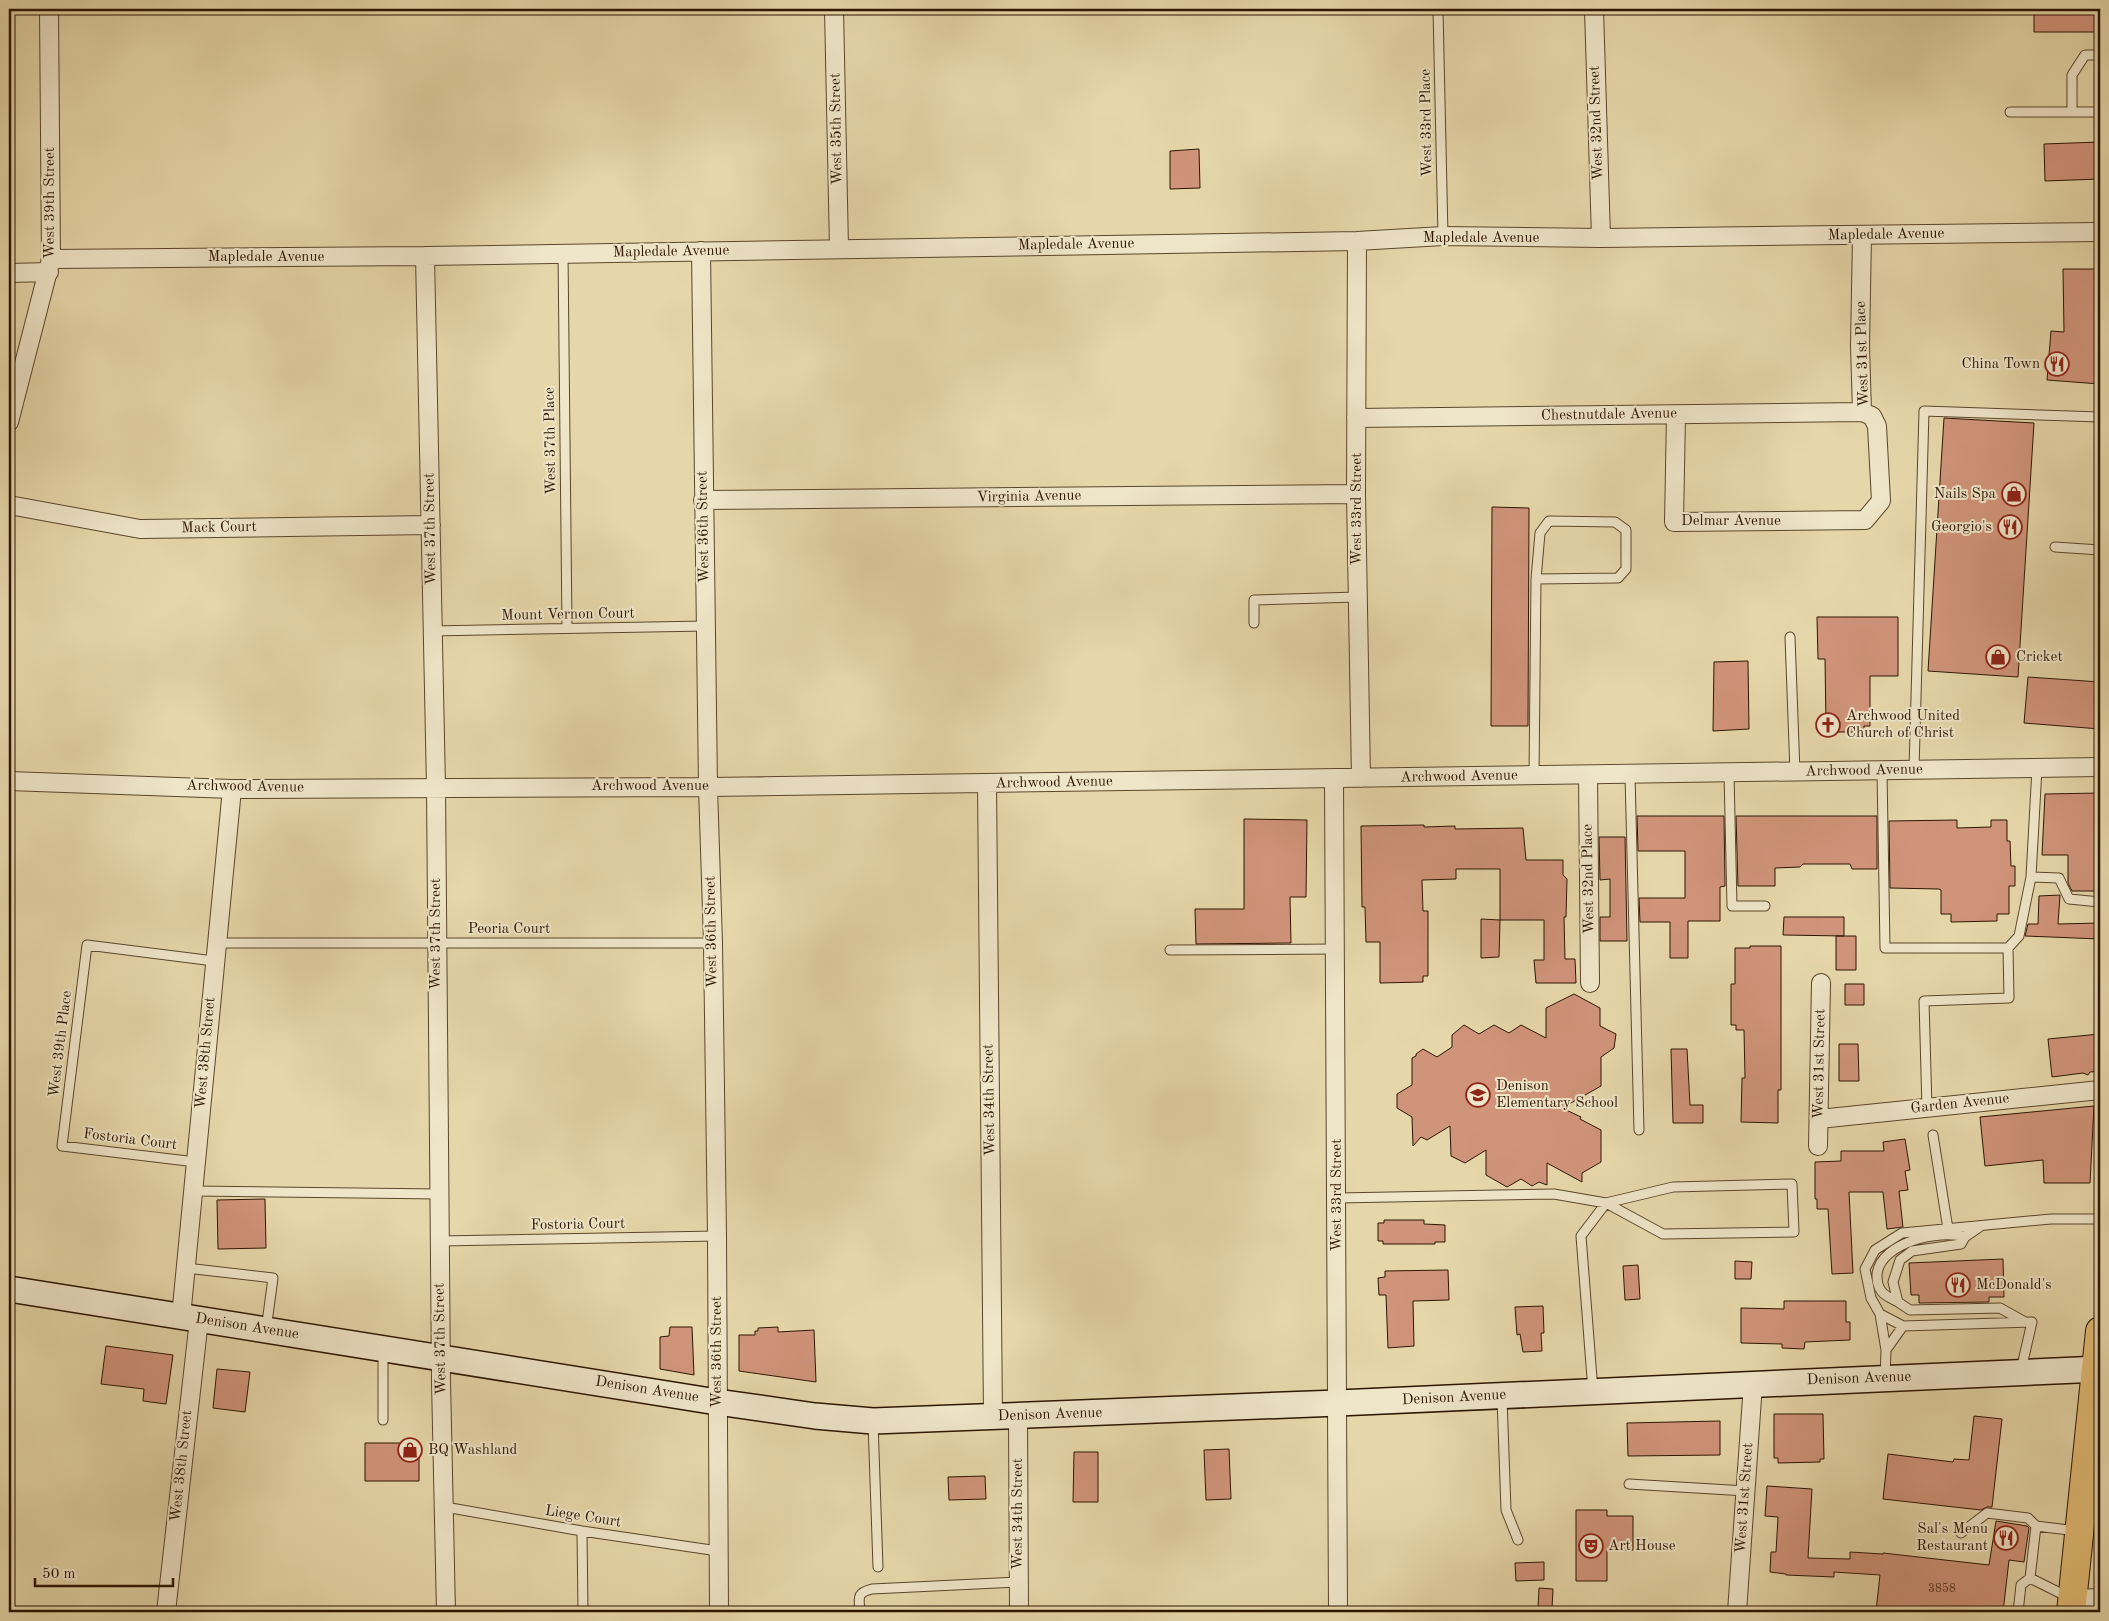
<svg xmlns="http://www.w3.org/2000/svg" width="2109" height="1621" font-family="'Old Standard TT',serif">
<rect width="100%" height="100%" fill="#e6d7aa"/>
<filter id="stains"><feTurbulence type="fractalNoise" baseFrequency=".004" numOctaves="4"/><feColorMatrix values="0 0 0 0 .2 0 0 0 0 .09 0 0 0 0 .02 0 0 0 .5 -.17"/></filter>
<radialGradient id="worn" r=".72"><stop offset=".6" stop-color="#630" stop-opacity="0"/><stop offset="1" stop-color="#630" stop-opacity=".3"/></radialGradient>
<!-- building -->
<path fill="#d0947a" stroke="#2d1501" d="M2034,9H2100V32H2034Z
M2100,142V179L2045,181L2044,144Z
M1199,149L1200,188L1170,189V151Z
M2063,269H2100V384L2047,380L2051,331L2064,332Z
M1944,418L2034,423L2018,677L1928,671Z
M1492,507L1529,508L1528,726H1491Z
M1817,617H1898V676H1870V726H1864V732H1831V725H1826L1825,659H1818Z
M1748,661L1749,729L1713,731L1714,662Z
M2028,677L2100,682V729L2024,723Z
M2100,793V891H2072L2068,883V855H2042L2045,794Z
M1637,816H1724L1725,886L1720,887V921H1688V958H1670V922H1640L1639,898H1685V851H1638Z
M1736,816H1877V869H1852L1850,864H1803L1800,867L1775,868V886H1738Z
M1244,819L1307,820L1306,897H1290L1291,943L1196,944L1195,909H1244Z
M1957,820V828L1991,827V820H2007V841H2010L2011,866H2015V886H2009V914H1997V921L1951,922V914H1941V890L1939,889L1890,888L1889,821Z
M1424,825V827L1455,826V829L1523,828L1526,860H1563V875L1567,879L1566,917H1564L1565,959H1575L1576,983H1536L1534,960H1544V920H1500V869H1456V879L1422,880L1423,911H1428V976H1423V982L1380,983V942H1366L1365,907H1362L1361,826Z
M1599,837H1625L1627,941H1600V917H1610V879L1600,880Z
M2060,895L2058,924L2100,923V939L2025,936L2028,924H2038L2039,896Z
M1784,917H1844V936L1783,935Z
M1481,919L1500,920L1499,957L1481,958Z
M1836,936H1856V970H1836Z
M1750,946H1781V1090H1778V1123L1741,1122L1742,1078H1745L1744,1030H1736V1025H1731V984H1735V948H1750Z
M1845,984H1864V1005H1845Z
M1574,994L1600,1008V1026L1616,1034L1614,1048L1601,1057V1086L1562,1108L1581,1117L1580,1119L1601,1130V1162L1582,1173V1182L1547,1163V1185L1539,1182L1532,1186L1521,1179L1507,1187L1486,1175V1150L1465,1163L1451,1156L1450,1126L1427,1140L1421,1137L1413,1146L1412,1117L1397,1108V1094L1412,1085V1058L1416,1056V1054L1423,1049L1437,1057L1452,1047V1035L1464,1025L1479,1034L1494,1025L1509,1033L1521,1025L1546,1038V1008Z
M2100,1034V1071L2090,1072L2088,1075L2083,1073L2052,1077L2048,1039Z
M1839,1044H1858L1859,1081H1839Z
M1671,1049H1687L1690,1105H1703V1123H1673Z
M2094,1106L2090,1183H2044L2043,1160L1985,1166L1980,1117Z
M1905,1139L1910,1170L1905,1171L1908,1190L1899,1191L1903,1227L1887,1229L1883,1192H1849L1853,1273L1832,1274L1828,1209H1817V1199H1815V1162L1841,1161V1151H1884L1883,1142Z
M265,1199L266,1248L218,1249L217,1200Z
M1384,1220H1424V1224L1445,1225V1242H1435V1244H1383V1241H1378V1223H1384Z
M2003,1259L2004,1297H1989V1302L1919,1303V1295H1911L1909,1263Z
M1735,1261L1752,1262L1751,1279H1735Z
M1638,1265L1640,1299L1625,1300L1623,1266Z
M1448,1270L1449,1300L1413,1301L1414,1346L1388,1348L1386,1295H1379L1378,1278L1385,1277V1271Z
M1784,1301H1846V1322H1850V1340L1805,1342L1804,1349L1782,1348V1344L1741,1343V1308L1784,1309Z
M1543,1306L1544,1333H1541L1542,1351L1523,1352L1520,1334L1517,1335L1515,1307Z
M670,1327H692L694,1375L660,1369V1337L669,1336Z
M778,1327V1332L814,1330L816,1382L739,1371V1335H755V1331H758V1328Z
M106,1346L173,1355L166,1404L143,1401L144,1389L101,1384Z
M217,1369L250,1372L245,1412L213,1408Z
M1774,1414H1823L1824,1459H1820V1462L1778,1463V1458H1774Z
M1974,1416L2002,1419L1992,1507H1987L1981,1510L1883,1499L1888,1454L1953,1462L1954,1459L1969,1460Z
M1720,1421V1455L1628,1456L1627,1423Z
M365,1443H419V1481H365Z
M1229,1449L1231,1499L1206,1500L1204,1450Z
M1074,1452H1098V1502H1073Z
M985,1476L986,1499L949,1500L948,1477Z
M1767,1486L1812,1489L1808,1558L1850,1559V1552L1883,1554V1553L1989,1565L1996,1521L2027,1526L2029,1528L2024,1562L2009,1560L2003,1612L1876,1611L1880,1575L1834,1572V1577L1786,1575V1574L1770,1572L1771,1552H1776L1778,1517L1765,1516Z
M1576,1510H1607V1516H1633V1550H1607V1581H1576Z
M1544,1562V1580L1516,1581L1515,1563Z
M1539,1588L1553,1589L1552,1608L1538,1607Z"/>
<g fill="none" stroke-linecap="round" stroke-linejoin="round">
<!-- lane casing -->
<g stroke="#5b462b" stroke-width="11">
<path id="lane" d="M1438,9L1443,236
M2100,55H2085L2072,75V112H2100
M2010,112H2072
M563,253L567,628
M2055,547L2100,550
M1254,623V600L1358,597
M431,631L706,626
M1790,637L1795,772
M1914,770L1924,411L2100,417
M1882,771L1885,948H2008L2019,936L2031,877L2037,768
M1729,773L1732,906H1765
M1630,775L1639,1130
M1534,776L1536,579L1540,533L1549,521L1615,522L1626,530V569L1618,578L1536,579
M2031,877L2059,878L2069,899L2100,902
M216,943H713
M1170,950L1335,949
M1927,1108L1924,1001L2009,998L2008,948
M1933,1135L1948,1229
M196,1162L62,1146L87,945L214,961
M194,1191L439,1194
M1337,1198L1554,1194L1606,1203L1663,1234L1794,1232L1792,1184L1673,1187L1606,1203L1581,1236L1593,1391
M1981,1226L1965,1237L1961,1244L1912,1251L1900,1260L1893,1282L1898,1302L1910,1310L2000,1308L2025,1322
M440,1241L717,1236
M186,1268L273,1278L266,1330
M1898,1302C1893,1299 1885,1296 1882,1292C1877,1286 1877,1280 1877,1274C1881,1242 1940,1229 1965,1237
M1880,1314L1903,1326L2032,1322L2021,1370
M383,1350V1420
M1886,1350L1903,1326
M1885,1378L1886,1350L1880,1314L1871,1298L1865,1269L1875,1250L1902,1233L2051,1219H2100
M1502,1398L1506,1510L1518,1540
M873,1422L878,1567
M1629,1484L1746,1491
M445,1507L582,1531L718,1551
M582,1531L583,1612
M1961,1533L1987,1513L2028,1518L2036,1526
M2030,1578L2036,1526L2077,1531
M860,1612C859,1598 856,1593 872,1589L1018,1582
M2018,1612L2021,1585L2030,1578L2068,1597"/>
</g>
<!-- street casing -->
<g stroke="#5b462b" stroke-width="20">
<path id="street" d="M834,9L839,249
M1594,9L1601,238
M1862,235L1860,346L1862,412
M1357,241L1356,494L1361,778
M701,251L708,787L713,943L717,1236L719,1612
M425,256L436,787L441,1381L446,1612
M51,259L425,256L1357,241L1443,236L1601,238L2100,232
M9,273L49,272
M1356,418L1862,412L1872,416L1877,426L1881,501L1865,520L1674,522L1676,415
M9,422L51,259L49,9
M703,500L1356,494
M9,505L140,529L431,525
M1588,775L1590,983
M1334,778L1338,1612
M9,781L232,789L708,787L2100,767
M987,784L993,1417
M1819,1119L2100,1090
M1818,1146L1821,983
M181,1317L232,789
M1018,1416L1019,1612
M2072,1599L2100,1598
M166,1612L199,1320
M1737,1612L1753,1384"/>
</g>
<!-- secondary casing -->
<g stroke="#2d1501" stroke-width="28">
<path id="secondary" d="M9,1289L717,1402L815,1416L873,1421L1338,1403L2100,1369"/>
</g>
<!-- primary casing -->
<g stroke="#2d1501" stroke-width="30">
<path id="primary" d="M2071,1612L2100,1331"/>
</g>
<!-- lane -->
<use href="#lane" stroke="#efe5c8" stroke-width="9"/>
<!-- street -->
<use href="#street" stroke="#efe5c8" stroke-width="18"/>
<!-- secondary -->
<use href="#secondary" stroke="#efe5c8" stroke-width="25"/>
<!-- primary -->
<use href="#primary" stroke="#e3bc75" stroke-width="28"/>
</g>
<!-- icons -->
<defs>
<g id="restaurant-ring" transform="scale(1.25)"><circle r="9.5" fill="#efe5c8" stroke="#8f2418" stroke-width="1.5"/><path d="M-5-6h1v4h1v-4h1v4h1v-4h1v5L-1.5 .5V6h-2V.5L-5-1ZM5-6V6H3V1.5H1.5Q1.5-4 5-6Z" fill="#8f2418"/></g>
<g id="shop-ring" transform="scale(1.25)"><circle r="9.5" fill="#efe5c8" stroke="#8f2418" stroke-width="1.5"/><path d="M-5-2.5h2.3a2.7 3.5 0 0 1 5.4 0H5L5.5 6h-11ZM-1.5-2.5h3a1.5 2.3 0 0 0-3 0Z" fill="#8f2418"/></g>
<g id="church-ring" transform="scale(1.25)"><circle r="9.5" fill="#efe5c8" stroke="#8f2418" stroke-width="1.5"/><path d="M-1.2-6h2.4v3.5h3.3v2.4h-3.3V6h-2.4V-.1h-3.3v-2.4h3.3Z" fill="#8f2418"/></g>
<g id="school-ring" transform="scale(1.25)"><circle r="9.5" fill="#efe5c8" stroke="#8f2418" stroke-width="1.5"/><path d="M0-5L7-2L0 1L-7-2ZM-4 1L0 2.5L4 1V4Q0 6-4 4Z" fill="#8f2418"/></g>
<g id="theatre-ring" transform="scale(1.25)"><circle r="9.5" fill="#efe5c8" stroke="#8f2418" stroke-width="1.5"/><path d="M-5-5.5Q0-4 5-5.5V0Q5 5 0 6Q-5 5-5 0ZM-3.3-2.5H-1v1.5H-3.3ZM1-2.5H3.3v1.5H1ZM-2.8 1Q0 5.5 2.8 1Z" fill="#8f2418"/></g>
</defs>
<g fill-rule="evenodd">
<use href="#restaurant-ring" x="2057" y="364"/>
<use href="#shop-ring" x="2014" y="494"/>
<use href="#restaurant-ring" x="2010" y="527"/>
<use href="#shop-ring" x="1998" y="657"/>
<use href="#church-ring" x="1828" y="725"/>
<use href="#school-ring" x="1478" y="1095"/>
<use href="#restaurant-ring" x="1958" y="1285"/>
<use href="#shop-ring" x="410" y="1450"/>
<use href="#restaurant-ring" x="2006" y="1538"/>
<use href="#theatre-ring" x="1591" y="1546"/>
</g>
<g text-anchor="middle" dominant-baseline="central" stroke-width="4" stroke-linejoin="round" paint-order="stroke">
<!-- number labels -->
<g font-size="12" fill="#56351f">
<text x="1942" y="1589">3858</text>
</g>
<!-- street labels -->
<g font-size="15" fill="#2d1501" stroke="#efe5c8">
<text transform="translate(1427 123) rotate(-91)">West 33rd Place</text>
<text transform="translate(1597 123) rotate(-92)">West 32nd Street</text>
<text transform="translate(837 129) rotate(-91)">West 35th Street</text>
<text transform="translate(50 203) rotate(-90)">West 39th Street</text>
<text transform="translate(1886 235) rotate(-1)">Mapledale Avenue</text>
<text x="1481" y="238">Mapledale Avenue</text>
<text transform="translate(1076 245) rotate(-1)">Mapledale Avenue</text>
<text transform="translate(671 252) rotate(-1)">Mapledale Avenue</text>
<text x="266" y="257">Mapledale Avenue</text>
<text transform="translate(1863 354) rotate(-92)">West 31st Place</text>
<text transform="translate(1609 415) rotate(-1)">Chestnutdale Avenue</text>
<text transform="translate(551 441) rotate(-91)">West 37th Place</text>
<text transform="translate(1029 497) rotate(-1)">Virginia Avenue</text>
<text transform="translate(1357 509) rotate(-90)">West 33rd Street</text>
<text x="1731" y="521">Delmar Avenue</text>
<text transform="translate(704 527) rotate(-91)">West 36th Street</text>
<text transform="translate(219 528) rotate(-1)">Mack Court</text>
<text transform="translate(431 529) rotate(-91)">West 37th Street</text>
<text transform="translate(568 615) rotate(-1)">Mount Vernon Court</text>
<text transform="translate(1864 771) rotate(-1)">Archwood Avenue</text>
<text transform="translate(1459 777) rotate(-1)">Archwood Avenue</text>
<text transform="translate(1054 783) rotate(-1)">Archwood Avenue</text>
<text x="650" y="786">Archwood Avenue</text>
<text transform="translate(245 787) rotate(1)">Archwood Avenue</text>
<text transform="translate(1589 879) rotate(-91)">West 32nd Place</text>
<text x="509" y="929">Peoria Court</text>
<text transform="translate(712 932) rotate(-91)">West 36th Street</text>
<text transform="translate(436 934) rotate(-90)">West 37th Street</text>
<text transform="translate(61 1044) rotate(-83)">West 39th Place</text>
<text transform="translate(206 1053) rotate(-85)">West 38th Street</text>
<text transform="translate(1820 1064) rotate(-89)">West 31st Street</text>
<text transform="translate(990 1100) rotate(-91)">West 34th Street</text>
<text transform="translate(1960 1104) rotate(-6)">Garden Avenue</text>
<text transform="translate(130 1140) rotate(7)">Fostoria Court</text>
<text transform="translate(1337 1195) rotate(-90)">West 33rd Street</text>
<text transform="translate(578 1225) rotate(-1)">Fostoria Court</text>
<text transform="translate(247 1327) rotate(9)">Denison Avenue</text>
<text transform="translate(441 1339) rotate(-91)">West 37th Street</text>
<text transform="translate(717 1352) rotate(-90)">West 36th Street</text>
<text transform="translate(1859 1379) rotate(-2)">Denison Avenue</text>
<text transform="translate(647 1390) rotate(9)">Denison Avenue</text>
<text transform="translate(1454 1398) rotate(-3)">Denison Avenue</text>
<text transform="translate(1050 1415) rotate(-2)">Denison Avenue</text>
<text transform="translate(182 1466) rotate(-84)">West 38th Street</text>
<text transform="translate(1745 1498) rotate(-86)">West 31st Street</text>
<text transform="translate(1018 1514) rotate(-90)">West 34th Street</text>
<text transform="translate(583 1517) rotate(9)">Liege Court</text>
</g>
<!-- poi labels -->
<g font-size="15" fill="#2d1501" stroke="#efe5c8" text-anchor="start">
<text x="2040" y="364" text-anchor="end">China Town</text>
<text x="1996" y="494" text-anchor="end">Nails Spa</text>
<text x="1992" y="527" text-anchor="end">Georgio's</text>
<text x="2016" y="657">Cricket</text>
<text x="1846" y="716">Archwood United<tspan x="1846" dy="17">Church of Christ</tspan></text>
<text x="1496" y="1086">Denison<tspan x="1496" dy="17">Elementary School</tspan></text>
<text x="1976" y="1285">McDonald's</text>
<text x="428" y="1450">BQ Washland</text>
<text x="1988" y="1529" text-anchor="end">Sal's Menu<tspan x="1988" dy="17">Restaurant</tspan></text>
<text x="1608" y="1546">Art House</text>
</g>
</g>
<!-- margin -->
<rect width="2109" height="1621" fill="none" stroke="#e6d7aa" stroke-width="30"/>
<rect x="10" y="10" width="2089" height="1601" fill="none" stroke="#2d1501" stroke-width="2.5"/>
<rect x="15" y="15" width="2079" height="1591" fill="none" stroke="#2d1501"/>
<!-- scale -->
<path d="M35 1578v8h138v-8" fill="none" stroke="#2d1501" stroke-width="2.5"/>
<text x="42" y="1578" font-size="15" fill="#2d1501" stroke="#efe5c8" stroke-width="4" paint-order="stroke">50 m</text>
<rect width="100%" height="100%" filter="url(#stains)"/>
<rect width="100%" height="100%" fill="url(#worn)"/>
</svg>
